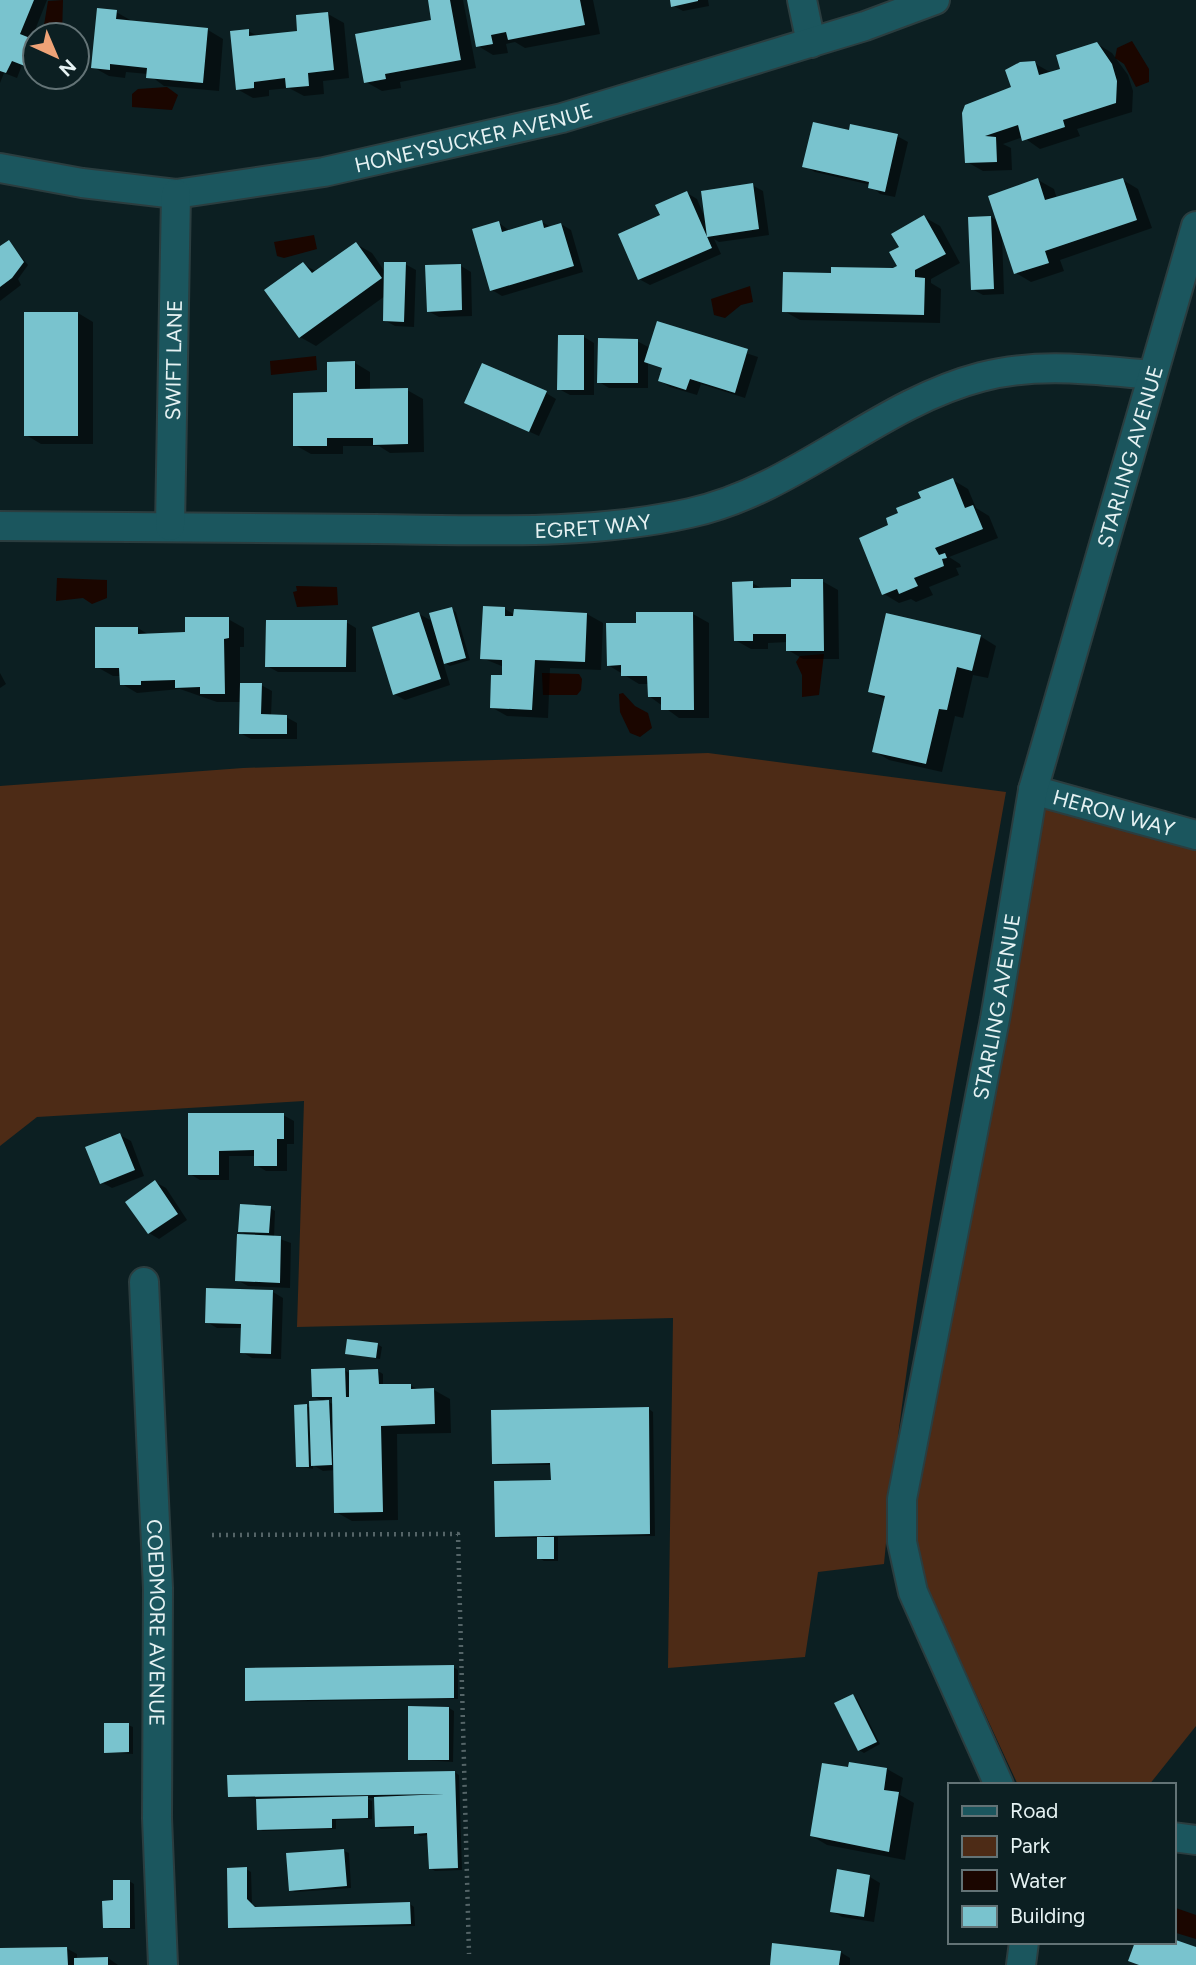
<svg xmlns="http://www.w3.org/2000/svg" width="1196" height="1965" font-family="Figtree,sans-serif">
<rect width="100%" height="100%" fill="#0c1f22"/>
<!-- green -->
<path fill="#4d2b16" d="M708,753L1006,792C961,1049 908,1305 884,1564L818,1572L805,1657L668,1668L673,1318L297,1327L304,1101L37,1117L0,1146V786L243,768Z
M1037,807L1141,830L1196,847V1726L1149,1785H1018L927,1589L916,1550L914,1511Z"/>
<!-- water -->
<path fill="#1b0600" d="M63,0L62,34L46,35L43,31L48,1Z
M1132,41L1149,69V82L1136,87L1124,64L1115,58L1117,48Z
M167,87L178,95L172,110L132,107V94L138,89Z
M314,235L317,249L284,258L277,256L274,242Z
M750,286L753,302L741,305L725,318L714,315L711,299Z
M316,356L317,370L271,375L270,361Z
M57,578L107,580V598L92,604L83,598L56,601Z
M296,586L337,587L338,605L297,607L293,592L297,591Z
M824,654L819,695L802,697V675L796,662L800,656Z
M542,673L579,674L582,679L581,690L577,695H543Z
M623,693L635,706L648,713L652,728L640,737L630,733L620,712L619,694Z
M1173,1907L1196,1915V1939L1173,1932Z"/>
<!-- shadow -->
<path fill="#0007" fill-rule="evenodd" d="M0,0H47L31,40L35,42V70L22,65L17,78L4,73L0,83Z
M430,0H463L476,68L400,82L401,88L382,91L366,82L433,21Z
M469,0H593L600,34L525,48L515,42L506,44L508,53L493,55L478,46Z
M671,0H708L709,6L683,11L672,5Z
M116,12L132,21L208,30L223,39L219,91L164,86L148,74L126,72L125,78L109,76L93,67Z
M328,14L344,23L349,78L323,81L324,94L304,96L289,88L269,90V96L253,98L237,89L248,31L258,36L299,32Z
M1096,43L1112,53L1128,75L1133,91L1132,112L1077,129L1080,136L1040,149L1023,137L1003,144L1011,148L1012,170L983,171L967,162L1013,88L1034,63L1050,72L1063,70Z
M52,77H73L70,84Z
M850,132L897,136L908,142L895,197L880,194L871,185L815,172L804,166Z
M1038,180L1054,189L1057,199L1123,180L1138,189L1152,228L1060,260L1064,271L1031,282L1016,273L1002,235L1004,294L983,295L972,289L991,217L998,221Z
M752,185L763,191L769,235L719,242L714,239L721,254L650,285L639,279L662,216L687,193L697,199L705,218Z
M924,217L940,226L960,263L931,279V283L941,289L940,323L800,320L784,311L900,267L901,247Z
M542,222L551,227L561,224L571,230L583,272L502,296L492,290L499,223L510,231Z
M9,242L28,265L18,279L21,285L0,301V248Z
M356,244L372,253L385,272L405,264L416,270L414,327L395,326L384,320L385,296L316,346L300,337L303,264L317,272Z
M461,266L471,272L472,316L439,317L428,311Z
M78,313L93,322V444H41L26,435Z
M658,324L758,357L745,398L701,384L697,395L670,387L660,381L663,369L648,363V388H609L599,382L637,341L650,348Z
M584,337L594,343V395H570L559,389Z
M355,363L370,372V390H407L423,399L424,452L390,453L379,446H343V454H311L295,445L329,394Z
M546,393L556,399L539,436L476,408Z
M953,480L968,489L976,508L989,516L998,538L949,557L960,564L961,567L956,568L959,575L929,587L933,595L916,602L911,599L899,603L884,594L891,525Z
M822,581L838,590L839,659H803L788,650V642L768,643V649H751L735,640L752,583L763,589H793Z
M451,609L456,612L470,660L450,666L443,662L450,685L405,700L394,694L419,614L434,622Z
M505,609L515,615L587,614L603,623L601,670L550,668L548,718L507,716L491,707L503,677L504,667L482,658Z
M638,614H693L709,623V718H679L649,696V684H639L608,665L638,625Z
M228,619L244,628V647H240V685H261L272,691L271,716L286,717L297,723V739H251L240,733L241,702H217L180,689L137,693L122,684L121,676H113L97,667L138,628L149,635L186,634Z
M346,622L356,628V672H278L267,666Z
M980,636L996,646L988,678L973,675L963,718L955,716L942,772L889,760L874,751L886,700L870,691Z
M0,673L6,684L0,688Z
M190,1115H283L294,1121V1144H287V1171H266L256,1165V1156H229V1180H200L190,1174Z
M120,1135L131,1141L144,1176L112,1188L101,1182Z
M155,1182L166,1188L187,1220L159,1239L149,1233Z
M270,1208L275,1211L274,1237L291,1243L290,1288L248,1286L237,1280L250,1237L240,1231Z
M273,1292L283,1298L281,1359L252,1358L242,1352L243,1328H217L207,1322Z
M377,1344L382,1347L380,1359L347,1353Z
M344,1370L351,1374L378,1371L383,1374V1386L410,1385L419,1390H434L450,1399L451,1433L397,1434L398,1520L352,1521L336,1512L335,1470L323,1471L313,1465V1469L298,1466L306,1406L311,1408L324,1402L313,1396ZM324,1399H334V1405Z
M649,1409L653,1412L655,1536L558,1537V1561H544L539,1558V1538H501L496,1536L553,1482L552,1465H498L494,1463Z
M453,1667L458,1670V1699L251,1702L247,1700Z
M853,1696L857,1699L880,1744L864,1753L859,1750Z
M449,1708L454,1711L453,1762L409,1759Z
M128,1725L133,1727V1754L106,1752Z
M850,1769H887L903,1778L900,1795L914,1803L905,1860L827,1845L812,1836Z
M454,1772L459,1775L462,1870L435,1871L430,1868L429,1835L420,1836L416,1833V1827L381,1829L377,1826L376,1798H366L372,1801V1819L336,1820V1829L263,1831L258,1829V1799L229,1796Z
M344,1851L349,1853L351,1888L295,1892L291,1890Z
M246,1869L251,1872L252,1904L257,1908L410,1904L414,1907L415,1926L234,1929L229,1927Z
M870,1877L880,1883L874,1922L842,1917L832,1911Z
M129,1881L134,1884L135,1929H110L105,1927L115,1902Z
M66,1948L77,1954V1959L108,1958L118,1965H0V1950Z
M840,1952L850,1958V1965H772Z"/>
<!-- building -->
<path fill="#79c3ce" d="M0,0H34L20,34L35,40V70L12,61L6,73L0,71Z
M428,0H450L461,60L385,74L386,79L364,83L355,34L431,20Z
M467,0H580L585,25L508,40L506,32L491,35L493,44L476,47Z
M670,0H698V1L671,7Z
M97,8L117,10L116,19L208,28L203,83L146,78L147,68L110,64V70L91,68Z
M328,12L334,70L308,73L309,86L286,88L285,78L254,82V88L236,90L230,31L249,29V36L297,31L296,15Z
M1097,42L1112,64L1117,81L1116,103L1063,120L1065,127L1022,141L1018,125L985,136L996,137L997,162L965,163L962,113L965,105L1011,87L1005,70L1020,62L1035,61L1039,75L1060,69L1056,55Z
M813,122L849,130L850,124L898,134L885,192L868,188L869,182L802,167Z
M1038,178L1045,200L1123,178L1137,220L1045,251L1049,263L1014,274L988,196Z
M753,183L759,229L707,237L701,191Z
M687,191L712,248L638,280L618,234L660,215L655,205Z
M924,215L946,254L915,270V277L925,278L924,315L782,312L783,272L831,273V267L893,268L897,266L889,252L899,247L891,234Z
M991,216L994,289L971,290L968,217Z
M542,220L544,228L561,223L574,266L490,291L472,229L499,221L502,232Z
M9,240L24,262L12,278L0,287V246Z
M356,242L382,278L299,338L264,290L303,262L312,273Z
M384,262H406L404,322L383,321Z
M461,264L462,310L427,312L425,265Z
M24,312H78V436H24Z
M657,321L748,349L735,393L690,379L686,390L658,381L662,368L644,362Z
M558,335H584V390H557Z
M598,338L638,339V383H597Z
M355,361V389L408,388V444L373,445V438H327V446H293V393L327,392V362Z
M482,363L547,391L529,432L464,403Z
M953,478L965,508L973,505L983,529L935,548L939,555L945,553L947,558L942,559L944,566L914,578L918,586L899,594L897,589L882,595L859,538L888,525L886,518L898,513L896,508L921,498L918,492Z
M791,579H823L824,651H786V634H753V641H734L732,582L753,581V588L791,587Z
M483,606L505,607V616H513L514,609L587,613L585,662L535,660L532,710L490,708L491,675H502V660L480,659Z
M452,607L466,658L444,664L429,613Z
M419,612L441,679L393,695L372,627Z
M636,612H693L694,710H661V697H648L647,676H621V665L607,666L606,623H636Z
M886,613L981,635L972,671L957,667L947,710L939,709L926,764L872,752L885,696L868,692Z
M185,617H229V638L224,639L225,694H200V687L175,688V680L141,681V685H120L119,668H95V627H138V634L185,632Z
M266,620H347L346,667H265Z
M240,683H262L261,714L287,715V734H239Z
M188,1113H284V1139H277V1166H254V1150L219,1151V1175H188Z
M120,1133L135,1170L100,1184L85,1147Z
M155,1180L178,1214L148,1234L125,1202Z
M240,1204L271,1206L269,1233L238,1232Z
M237,1234L281,1236L280,1283L235,1281Z
M206,1288L273,1290L271,1354L240,1353L241,1324L205,1323Z
M347,1339L378,1343L376,1358L345,1354Z
M345,1368L346,1397H349V1370L378,1369L379,1384H411V1389L434,1388L435,1424L381,1426L383,1512L334,1513L332,1397H312L311,1369Z
M329,1400L332,1465L311,1466L309,1401Z
M307,1404L309,1467H296L294,1405Z
M649,1407L650,1534L495,1537L494,1481L551,1480L550,1463L492,1464L491,1410Z
M537,1537H554V1559H537Z
M454,1665V1698L245,1701V1668Z
M853,1694L877,1742L858,1751L834,1703Z
M408,1706L449,1707V1760H408Z
M104,1723H129V1752L104,1753Z
M849,1762L887,1768L884,1790L899,1792L889,1852L810,1836L822,1763L848,1767Z
M455,1771L458,1868L429,1869L427,1833L414,1834V1826L375,1827L374,1797L444,1794L228,1797L227,1775Z
M368,1796V1818L332,1819V1828L257,1830L256,1799Z
M344,1849L347,1886L289,1891L286,1853Z
M247,1867V1899L255,1907L410,1902L411,1924L228,1928L227,1868Z
M837,1869L870,1875L864,1917L830,1912Z
M113,1880H130V1928H103L102,1901L113,1900Z
M1173,1939L1196,1947V1965H1139L1128,1961L1135,1942H1173Z
M772,1943L841,1951L839,1965H770Z
M67,1947L68,1965H0V1948Z
M108,1957V1965H74V1958Z"/>
<g fill="none" stroke-linecap="round" stroke-linejoin="round">
<!-- street casing -->
<g stroke="#2b3d3f" stroke-width="32">
<g id="street">
<path d="M802,0L811,43"/>
<path id="s1" d="M0,168L82,183L176,194L324,172L562,118L865,26L935,0"/>
<path id="s2" d="M0,526C125,526 250,527 375,529C480,530 588,536 690,513C796,490 877,404 981,377C1038,362 1094,370 1152,375"/>
<path id="s3" d="M170,526L176,194"/>
<path id="s4" d="M1033,790L1196,835"/>
<path id="s5" d="M144,1282L158,1588L157,1818L163,1965"/>
<path id="s6" d="M999,1785L913,1592L902,1542V1499L995,1019L1033,790L1196,226"/>
<path d="M1173,1837L1196,1840"/>
<path d="M1021,1965L1024,1942"/>
</g>
</g>
<!-- path -->
<path stroke="#546467" stroke-width="4.5" stroke-dasharray="2 5" stroke-linecap="butt" d="M212,1535L458,1534L469,1954"/>
<!-- street -->
<use href="#street" stroke="#1b565e" stroke-width="28"/>
</g>
<g text-anchor="middle" dominant-baseline="central" stroke-width="7" stroke-linejoin="round" paint-order="stroke">
<!-- street labels -->
<g font-size="21" fill="#e6f2f3" stroke="#0c1f22">
<text stroke="none"><textPath href="#s1" startOffset="481">HONEYSUCKER AVENUE</textPath></text>
<text stroke="none"><textPath href="#s3" startOffset="166">SWIFT LANE</textPath></text>
<text stroke="none"><textPath href="#s6" startOffset="1374">STARLING AVENUE</textPath></text>
<text stroke="none"><textPath href="#s2" startOffset="593">EGRET WAY</textPath></text>
<text stroke="none"><textPath href="#s4" startOffset="84">HERON WAY</textPath></text>
<text stroke="none"><textPath href="#s6" startOffset="807">STARLING AVENUE</textPath></text>
<text stroke="none"><textPath href="#s5" startOffset="341">COEDMORE AVENUE</textPath></text>
</g>
</g>
<!-- legend -->
<rect x="948" y="1783" width="228" height="161" fill="#0c1f22" stroke="#637376" stroke-width="2"/>
<rect x="962" y="1806" width="35" height="10" fill="#1b565e" stroke="#637376" stroke-width="2"/>
<text x="1010" y="1818" font-size="21" fill="#e6f2f3">Road</text>
<rect x="962" y="1836" width="35" height="21" fill="#4d2b16" stroke="#637376" stroke-width="2"/>
<text x="1010" y="1853" font-size="21" fill="#e6f2f3">Park</text>
<rect x="962" y="1870" width="35" height="21" fill="#1b0600" stroke="#637376" stroke-width="2"/>
<text x="1010" y="1888" font-size="21" fill="#e6f2f3">Water</text>
<rect x="962" y="1906" width="35" height="21" fill="#79c3ce" stroke="#637376" stroke-width="2"/>
<text x="1010" y="1923" font-size="21" fill="#e6f2f3">Building</text>
<!-- north arrow -->
<g transform="translate(56 56) rotate(136)"><circle r="33" fill="#0c1f22" stroke="#637376" stroke-width="2"/>
<path d="M0-5L12 26L0 18L-12 26Z" fill="#efa377"/>
<text y="-10" font-size="19" font-weight="bold" text-anchor="middle" fill="#e6f2f3">N</text>
</g>
</svg>
